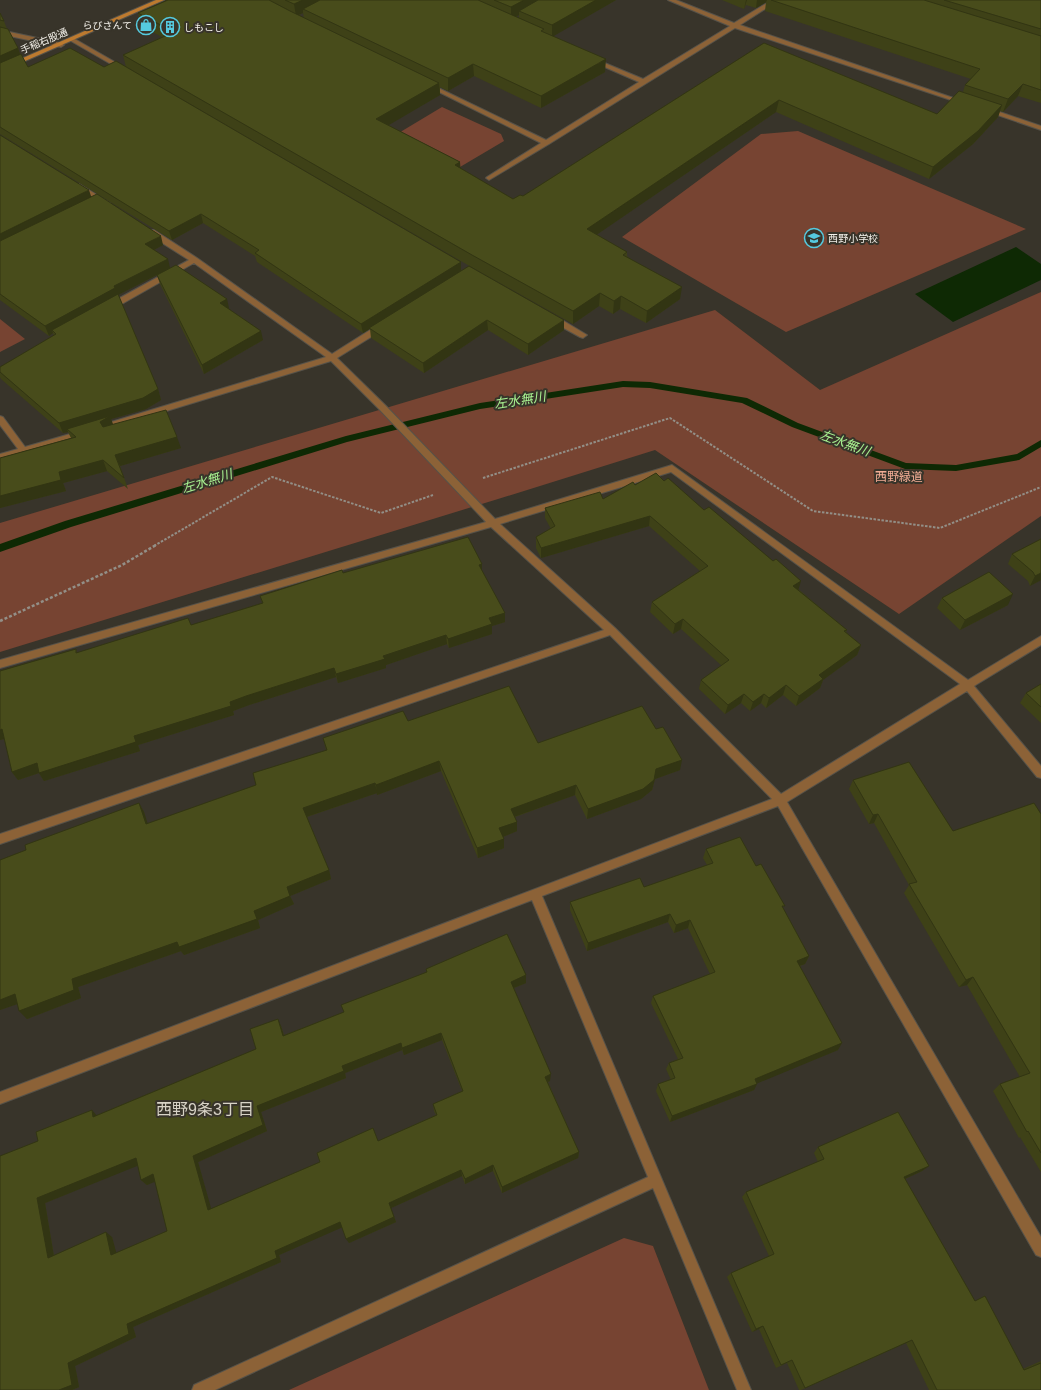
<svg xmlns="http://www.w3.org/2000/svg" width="1041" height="1390" font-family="Arial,'Noto Sans JP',sans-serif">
<rect width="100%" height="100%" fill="#38342a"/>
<!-- green -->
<path fill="#774432" d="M442,107L501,134L504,141L460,167L397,134Z
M798,131L1026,229L786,332L622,237L761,134Z
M1041,292V516L899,614L655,450L498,499L0,652V523L715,310L820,390Z
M0,319L25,339L0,352Z
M624,1238L653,1246L709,1390H289Z"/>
<!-- water -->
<path fill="#0e2904" d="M1016,247L1041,264V280L953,322L915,294Z"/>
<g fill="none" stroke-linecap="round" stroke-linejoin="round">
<!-- stream -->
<path fill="#0e2904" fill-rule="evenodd" d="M623,381L650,382L747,398L798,423L906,463L956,465L1017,454L1041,440V447L1019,460L956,471L905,469L792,427L742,403L650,388L623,387L480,409L347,442L71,527L0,552V544L65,521L346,436L480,403Z"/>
<!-- street casing -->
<g stroke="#565249" stroke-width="2">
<path id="street" d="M668,0H676L734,23L772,0H779L740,25L968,103L963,104L735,28L549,144L489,180L486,178L487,177L541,143L425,85L430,84L546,140L639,82L591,61V59H595L643,79L730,26Z
M0,30L61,43L64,45L61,47L0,34Z
M73,38L127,69L128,70L123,71L71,41L70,40Z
M988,108L1041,126V130L986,111L985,110Z
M79,184L81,185L110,203L109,205H103L77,187V185Z
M148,230H154L197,258L332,354L378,325H384V329L337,358L385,405L495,519L672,465L968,680L1041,636V645L974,686L1041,766V778L1037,777L967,691L787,802L1041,1237V1257L1036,1255L778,806L542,896L751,1390H737L653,1188L215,1390H192L194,1385L648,1177L532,900L0,1104V1092L772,799L610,635L0,844V834L604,630L491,527L0,668V660L486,522L379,409L331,361L104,430H98L97,428L98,426L326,357L194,263L113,309H107V305L189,260L148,234ZM671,472L960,684L781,794L615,628L500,524Z
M551,317H557L587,335L583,338L580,337L551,321Z
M0,416L3,417L25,447L84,430L88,433L87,435L0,460V454L18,449L0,425Z"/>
</g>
<!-- secondary casing -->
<g stroke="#565249" stroke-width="2">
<path id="secondary" d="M156,0H164L0,72V68Z"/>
</g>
<!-- path-far1 -->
<path stroke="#938f87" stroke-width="2" stroke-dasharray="2.5 1.5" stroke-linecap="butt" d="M483,478L670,418L813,511L940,528L1041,487
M154,546L272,477L381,513L433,495"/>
<!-- path -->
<path stroke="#938f87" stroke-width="2.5" stroke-dasharray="3 2" stroke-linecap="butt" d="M0,621L122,565L156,545"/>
<!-- street -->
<use href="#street" fill="#8c6237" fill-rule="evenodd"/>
<!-- secondary -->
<use href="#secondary" fill="#bd7a2f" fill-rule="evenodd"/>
</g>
<!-- wall -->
<path fill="#3e4117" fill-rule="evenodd" d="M168,0H616L553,36L605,72L541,108L474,76L448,91L440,87V95L388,125L460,162V168L513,199L523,196L764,43L937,114L963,92L965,85L971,79L765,11L766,2L756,8L746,5L744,9L722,0H1041V103L1018,96L1003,112L1000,111L998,117L973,144L929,179L776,112L596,235L627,252V256L680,299L646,323L620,309L613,314L599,306L573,324L473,268L126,67L123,55L162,37L141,26L138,13ZM303,13L304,18L299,15ZM519,15V18L516,17Z
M0,13L4,21L7,29L18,48L20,54L28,67H104L461,262V270L564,330L528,355L488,330L424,373L371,338L370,329L363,333L257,262L255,256L203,223L172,240L0,134Z
M0,135L91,197L163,245L154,250L170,268L229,308H228L263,340L204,374L160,284L157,275L118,295L158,389L161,400L146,409L111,419L113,425L181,448L120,466L128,489L107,471L63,483L66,491L0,508V458L71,438L68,432L63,433L1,379L0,377V367L54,336L53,333L49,336L0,300Z
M664,481L704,510L847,630L846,632L861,645L857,655L823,680L820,688L796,706L783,695L766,708L761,703L750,711L741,703L725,714L699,689L701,680L722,666L681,629L673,634L650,612L652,602L700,571L649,526L541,558L536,548V537L551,529L545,518V508L603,499L635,485Z
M1041,539V580L1030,586L1028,581L1008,564L1012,554Z
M482,570L505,622L492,626V634L449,648L447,644L386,665V668L338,683L336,677L249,705L233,711L234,715L138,745L140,751L44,781L39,773L18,780L12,772L5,739L0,740V671L76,649L77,653L191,625L262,603L260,596L343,573Z
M942,598L1008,605L960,630L937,608Z
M1041,684V723L1020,703L1026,693Z
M408,721L538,743L680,770L655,779L652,790L641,799L587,819L575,795L515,817L517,831L503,837L504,848L478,858L441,771L377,795V793L307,817L329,870L331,879L290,896L294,904L258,920L260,928L184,955L181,951L78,987L81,998L27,1019L17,1004L0,1010V860L26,850L139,803L144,812L147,824L256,785L326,750L323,738Z
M853,780L953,831L1041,814V1172L1020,1137L1019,1138L993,1091L1000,1084L1020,1077L967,985L959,987L904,893L909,885L874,823L869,824L849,789Z
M706,849L756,866L783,908L809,956L805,964L800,966L838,1050L757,1083L754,1090L670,1122L656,1091L658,1084L671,1080L666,1069L669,1063L678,1059L651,1003L653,996L710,974L688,928L674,933L668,922L587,951L570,910V902L644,887L707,865L703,858Z
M426,969L526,975V983L514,988L550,1081L548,1082L579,1152L578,1158L502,1193L493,1171L465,1184L462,1176L391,1208L396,1222L349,1243L342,1227L279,1255L281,1262L133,1327L136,1337L75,1366L79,1387L72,1390H0L38,1141L97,1115L256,1049L281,1026L284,1035L344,1012L426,972ZM442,1040L462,1091L433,1104L434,1111L436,1115L378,1141L211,1209L198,1162L267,1131L261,1112L346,1078L345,1073L402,1050L404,1055ZM138,1165L141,1180L147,1185L155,1181L167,1231L116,1253L112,1237L54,1256L45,1203Z
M818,1147L929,1166L922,1171L905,1179L975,1301L1023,1369L1041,1361V1390H929L906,1343L801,1390H799L787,1363L776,1368L759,1329L752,1332L727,1277L731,1273L769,1256L742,1197L746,1192L818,1162L814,1153Z"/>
<!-- shaded-wall -->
<path fill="#323513" d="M303,0H330L303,9V13L296,16L294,4Z
M524,0H545L519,11V15L511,19V7Z
M596,0H616L552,37V25Z
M746,0H747L744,9Z
M757,0H767L766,2L756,8Z
M18,48L21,57L0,66V56Z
M606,59L605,72L541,108V96Z
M473,64L474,76L448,91V78Z
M439,83L440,95L377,132L376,119Z
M1023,84L1018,96L1003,112L1008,99Z
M779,100L776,112L586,242L587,229Z
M1002,105L998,117L973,144L929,179L933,167Z
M460,162L461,174L455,165Z
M89,190L92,199L0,245V234Z
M201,214L203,223L172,240L169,231Z
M161,236L163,245L148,253L145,244Z
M168,259L170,268L118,295L52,330L53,333L49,336L45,326L114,286Z
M461,262V271L363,333L361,324Z
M682,287L680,299L646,323L647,311Z
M600,293L599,306L573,324V311Z
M621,296L620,309L613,314L614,301Z
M227,299L229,308L222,312L220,303Z
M487,320L488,330L424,373L423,363Z
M564,320V330L528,355V344Z
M261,331L263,340L204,374L202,365Z
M158,389L161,400L146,409L111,419L114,427L67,429L68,432L63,433L59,423Z
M177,437L181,448L120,466L115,455Z
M103,460L107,471L63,483L66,491L0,508V496L59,472Z
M650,516L649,526L541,558V548Z
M482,564V574L479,565Z
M1041,573V580L1030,586L1035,576Z
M801,581L798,591L793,586Z
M1013,594L1008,605L960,630L965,620Z
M505,613V622L492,626V634L449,648L448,639L489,618Z
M683,619L681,629L673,634L675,624Z
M446,635L447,644L386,665V668L338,683L336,674L383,656Z
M861,645L857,655L823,680L820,688L796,706L799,696L819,675Z
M334,668L336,677L249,705L233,711L234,715L138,745L140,751L44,781L39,773L18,780L12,772L37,763L134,736L246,696Z
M786,685L783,695L766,708L769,698Z
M744,694L741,703L725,714L728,705Z
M764,694L761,703L750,711L753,702Z
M2,729L8,738L0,740V730Z
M682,760L680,770L655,779L652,790L641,799L587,819L588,809L656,769Z
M439,761L441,771L377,795L376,785Z
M375,783L377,793L306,817L303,808Z
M576,785L575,795L511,818V809Z
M139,803L144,812L151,834L146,824Z
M878,814L874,823L869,824L873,815Z
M517,822V831L500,838L499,828Z
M504,839V848L478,858L477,848Z
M329,870L331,879L290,896L294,904L258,920L260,928L184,955L181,951L78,987L81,998L27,1019L19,1011L72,979L254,911L287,887Z
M670,914L668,922L587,951L588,943Z
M690,920L688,928L674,933L676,925Z
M809,956L805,964L793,968L797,961Z
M526,975V983L511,989V982Z
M973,977L967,985L959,987L966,980Z
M15,994L23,1002L0,1010V1000Z
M278,1019L281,1026L286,1043L283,1036Z
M441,1033L442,1040L404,1055L402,1048Z
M401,1043L402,1050L345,1073L346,1078L261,1112L267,1131L198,1162L213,1215L208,1210L193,1156L257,1106L342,1066Z
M842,1043L838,1050L751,1086L755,1079Z
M551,1074L550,1081L545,1083V1077Z
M757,1084L754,1090L670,1122L672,1116Z
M92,1110L98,1117H93Z
M579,1152L578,1158L502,1193V1187Z
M136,1158L142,1164L45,1203L55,1263L48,1258L37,1198Z
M493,1165V1171L465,1184V1179Z
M929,1166L922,1171L898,1182L904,1177Z
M461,1170L462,1176L391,1208L396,1222L349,1243L346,1239L389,1203Z
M153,1174L159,1180L147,1185L141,1180Z
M340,1222L343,1227L279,1255L281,1262L133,1327L136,1337L75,1366L79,1387L72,1390H59L68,1363L127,1324L275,1251Z
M106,1232L112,1237L118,1259L111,1255Z
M763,1326L759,1329L752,1332L756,1329Z"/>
<!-- building -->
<path fill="#484c1b" stroke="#323513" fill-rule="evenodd" d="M168,0H269L290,11L439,83L376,119L460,162L455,165L513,199L520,195L523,196L764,43L937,114L959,91L1002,105L978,131L933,167L779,100L587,229L627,252L623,255L682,287L647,311L621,296L614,301L600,293L573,311L472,255L123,55L174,32L138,13Z
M285,0H303L294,4Z
M320,0H478L544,29L541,31L606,59L541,96L473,64L448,78L303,9Z
M494,0H524L511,7Z
M538,0H596L552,25L519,11Z
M771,0H924L1041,36V90L1023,84L1008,99L965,85L980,69Z
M944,0H1041V29Z
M0,13L4,21L0,20Z
M0,27L8,29L18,48L0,56Z
M70,48L104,67L116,61L461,262L361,324L255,253L259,250L201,214L169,231L0,127V63L21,54L28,67Z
M0,135L89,190L0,234Z
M97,194L161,236L145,244L168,259L114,286L115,288L45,326L0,294V241Z
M176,265L227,299L220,303L261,331L202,365L157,275Z
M469,266L564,320L528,344L487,320L423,363L369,328Z
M118,294L158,389L143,398L59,423L0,372V367L56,334L52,330Z
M166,410L177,437L115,455L124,478L103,460L59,472L61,480L0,496V458L76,437L67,429L110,416L100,422L103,427Z
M656,473L664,481L668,478L704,510L709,507L773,561L776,559L801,581L793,586L847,630L844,631L861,645L819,675L823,679L799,696L786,685L769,698L764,694L753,702L744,694L728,705L701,680L729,660L683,619L675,624L652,602L708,566L650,516L541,548L536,537L555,526L545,508L600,492L603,499L633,482L635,485Z
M468,537L482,564L479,565L505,613L489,618L492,624L448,639L446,635L383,656L385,659L336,674L334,668L246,696L230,702L231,706L134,736L136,742L39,773L37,763L12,772L2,729L0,730V671L76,649V653L188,618L191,625L263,603L260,596L342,570L343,573Z
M1041,539V573L1035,576L1033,572L1012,554Z
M989,572L1013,594L965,620L942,598Z
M1041,684V707L1026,693Z
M509,686L538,743L642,706L656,729L663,727L682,760L656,769L654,780L643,789L588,809L576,785L511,809L517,822L499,828L504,839L477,848L439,761L376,785L375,783L303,808L329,870L287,887L290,896L254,911L257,919L179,947L177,942L72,979L74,990L19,1011L15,994L0,1000V860L26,850L25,845L139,803L146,824L256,785L253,773L327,750L323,738L403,711L408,721Z
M909,762L953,831L1034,803L1041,814V1153L1028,1131L1027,1132L1000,1084L1030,1073L973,977L966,980L909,884L917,882L878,814L873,815L853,780Z
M740,837L756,866L761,864L785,906H782L809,956L797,961L842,1043L755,1079L757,1084L672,1116L658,1084L675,1078L669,1063L683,1058L653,996L715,972L690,920L676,925L670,914L588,943L570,902L640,878L644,887L713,863L706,849Z
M507,934L526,975L511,982L551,1074L545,1077L579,1152L502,1187L493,1165L465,1179L461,1170L389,1203L394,1217L346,1239L340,1222L275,1251L277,1258L127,1324L129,1334L68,1363L72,1385L59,1390H0V1156L38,1141L36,1132L92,1110L93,1117L256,1049L250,1029L278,1019L283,1036L344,1012L341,1005L427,972L426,969ZM441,1033L463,1091L433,1104L437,1115L378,1141L373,1128L317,1153L320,1162L208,1210L193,1156L263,1125L257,1106L344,1071L342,1066L401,1043L402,1048ZM136,1158L141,1180L153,1174L167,1231L111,1255L106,1232L48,1258L37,1198Z
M898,1112L929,1166L904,1177L975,1301L985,1296L1024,1370L1041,1363V1390H937L912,1340L805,1388L792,1360L781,1365L763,1326L756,1329L731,1273L774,1254L746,1192L824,1159L818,1147Z"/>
<!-- icons -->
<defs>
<g id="shop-ring" transform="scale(1)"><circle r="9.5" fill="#38342a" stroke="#55cadf" stroke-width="1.5"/><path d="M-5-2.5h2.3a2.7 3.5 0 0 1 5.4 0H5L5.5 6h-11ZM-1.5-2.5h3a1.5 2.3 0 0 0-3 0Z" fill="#55cadf"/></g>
<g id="building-ring" transform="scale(1)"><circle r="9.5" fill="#38342a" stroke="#55cadf" stroke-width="1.5"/><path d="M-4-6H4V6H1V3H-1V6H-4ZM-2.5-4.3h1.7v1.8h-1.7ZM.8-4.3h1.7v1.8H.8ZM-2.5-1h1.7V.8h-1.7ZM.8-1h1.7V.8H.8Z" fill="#55cadf"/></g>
<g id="school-ring" transform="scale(1)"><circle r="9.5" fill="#38342a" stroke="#55cadf" stroke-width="1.5"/><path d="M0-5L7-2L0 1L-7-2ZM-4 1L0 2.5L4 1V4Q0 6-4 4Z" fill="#55cadf"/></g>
</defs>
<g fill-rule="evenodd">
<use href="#shop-ring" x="146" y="25"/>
<use href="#building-ring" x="170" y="27"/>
<use href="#school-ring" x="814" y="238"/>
</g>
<g text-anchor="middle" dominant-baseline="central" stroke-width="4" stroke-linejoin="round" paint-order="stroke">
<!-- far-poi labels -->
<g font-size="10" fill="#f4f1ea" stroke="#38342a" text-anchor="start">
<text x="132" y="25" text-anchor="end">らびさんて</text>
<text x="184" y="27">しもこし</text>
<text x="828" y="238">西野小学校</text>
</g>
<!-- far-street labels -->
<g font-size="10" fill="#f4f1ea" stroke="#38342a">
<text transform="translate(44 41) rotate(-23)">手稲右股通</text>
</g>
<!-- park labels -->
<g font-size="12" fill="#f4ae96" stroke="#38342a">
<text x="899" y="477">西野緑道</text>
</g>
<!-- water labels -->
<g font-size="13" font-style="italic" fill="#a9f391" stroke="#38342a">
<text transform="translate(520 400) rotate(-9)">左水無川</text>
<text transform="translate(845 443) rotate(20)">左水無川</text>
<text transform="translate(207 481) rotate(-17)">左水無川</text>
</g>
<!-- near-neighbourhood labels -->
<g font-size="16" fill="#d8d3c6" stroke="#38342a">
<text x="205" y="1109">西野9条3丁目</text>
</g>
</g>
</svg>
